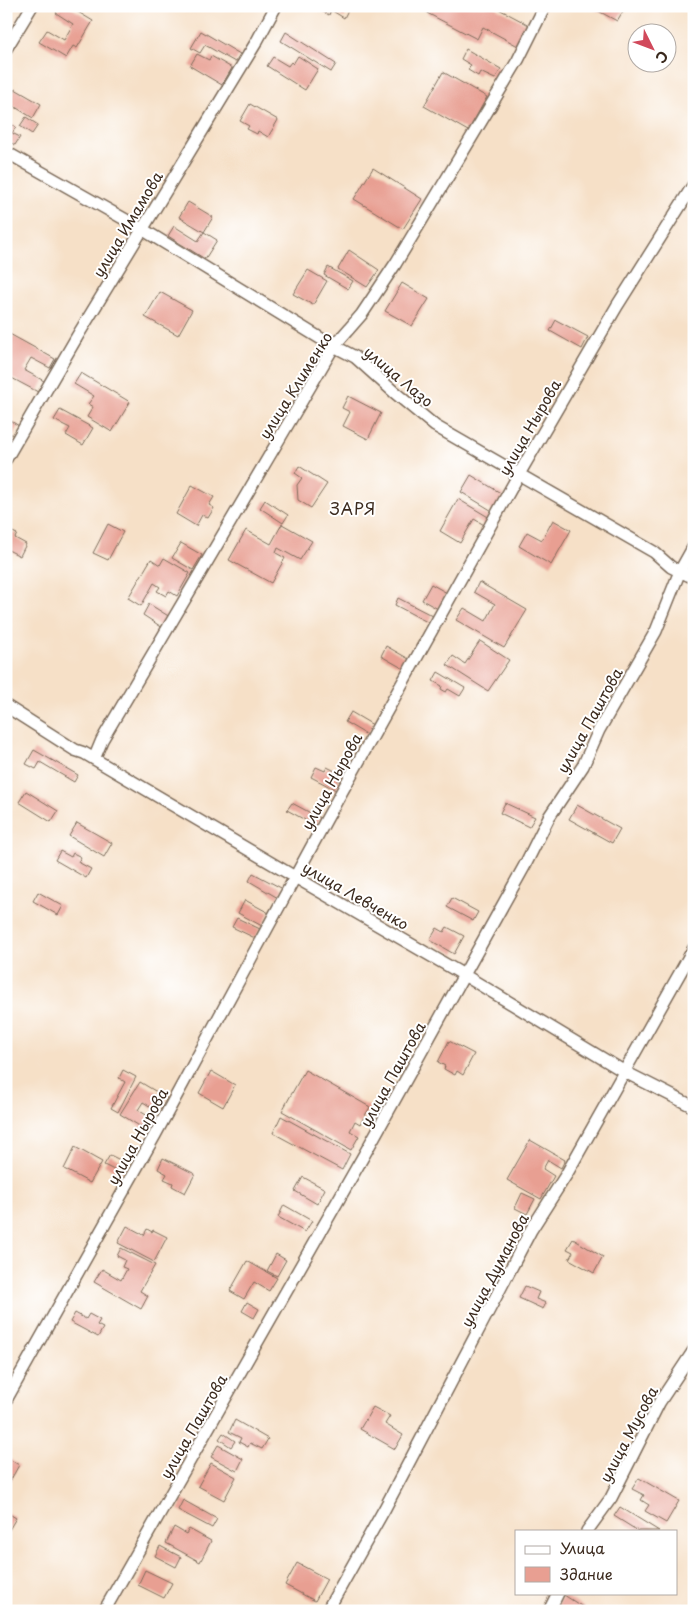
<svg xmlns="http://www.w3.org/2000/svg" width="700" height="1617" font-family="'Playpen Sans',sans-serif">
<rect width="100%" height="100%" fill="#fff"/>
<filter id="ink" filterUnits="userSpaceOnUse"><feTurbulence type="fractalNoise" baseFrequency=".02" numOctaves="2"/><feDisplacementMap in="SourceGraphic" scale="10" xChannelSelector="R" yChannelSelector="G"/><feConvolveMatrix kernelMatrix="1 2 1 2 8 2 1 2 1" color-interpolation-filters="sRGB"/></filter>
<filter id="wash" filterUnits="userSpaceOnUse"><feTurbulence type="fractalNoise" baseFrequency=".0096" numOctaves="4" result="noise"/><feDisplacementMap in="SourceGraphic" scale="20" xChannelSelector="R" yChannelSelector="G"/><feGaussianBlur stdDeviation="1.12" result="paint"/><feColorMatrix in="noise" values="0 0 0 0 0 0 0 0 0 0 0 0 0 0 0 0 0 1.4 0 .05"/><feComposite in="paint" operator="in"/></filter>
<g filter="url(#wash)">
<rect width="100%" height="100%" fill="#f6e0c7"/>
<g id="blocks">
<!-- building -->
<path fill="#e89f92" d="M61,6H68L93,21L77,48L73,46L66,58L39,42L47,30L64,40L73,24L56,13Z
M313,6H350L344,18L331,10L329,15Z
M431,6H493L529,25L518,46L483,27L477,39L427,13Z
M589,6H613L623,11L617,21Z
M201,31L240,54L235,62L205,45L200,53L191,48Z
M286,32L336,64L331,72L281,41Z
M466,49L501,69L495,79L480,72L478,76L468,70L471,65L461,59Z
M197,54L209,60L211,56L232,68L222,85L190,66Z
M298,56L318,69L305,90L267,66L273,57L288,66L291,62L293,64Z
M443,72L487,97L468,131L424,106Z
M15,89L41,104L33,118L7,102Z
M250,104L278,120L268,137L258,131L257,134L247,129L249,126L240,121Z
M26,117L38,125L32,134L20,126Z
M6,121L16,127L12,133L20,137L15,145L6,140Z
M373,168L422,199L403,229L354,199Z
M188,202L213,217L204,232L179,217Z
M174,226L198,241L204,232L217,240L205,259L168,236Z
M349,250L379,270L367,287L338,269Z
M328,267L353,281L348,289L324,275Z
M308,270L327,281L313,305L293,294Z
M402,283L429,299L412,326L385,311Z
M160,292L192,310L178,335L145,317Z
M556,320L588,337L582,349L550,331Z
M6,332L55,359L50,368L31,358L24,370L44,381L38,392L6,375Z
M81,373L130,402L112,432L87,417L93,407L88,404L94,396L74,384Z
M348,396L381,413L368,439L343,426L350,412L342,408Z
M60,410L93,428L83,445L66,435L70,428L54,420Z
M6,418L19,426L13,435L6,431Z
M299,466L327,484L311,508L298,500L297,485L302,478L295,473Z
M471,475L504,495L494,512L461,492Z
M192,485L214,497L209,505L214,508L208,518L202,515L196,526L176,514Z
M458,499L490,518L486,526L474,519L460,543L440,531Z
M265,500L288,515L283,523L260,508Z
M553,520L571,530L551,565L519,546L527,532L542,540Z
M108,524L123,532L108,560L93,553Z
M282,524L312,541L300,560L278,548L276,553L285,558L271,583L229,560L246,530L271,544Z
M6,529L17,534L15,538L26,544L20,556L6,549Z
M181,543L202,555L193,570L172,558Z
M164,558L190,573L177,596L169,591L166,596L157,591L160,587L154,583L141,606L128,598L151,559L160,565Z
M479,582L527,610L504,648L456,620L464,608L486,621L495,604L474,592Z
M431,584L447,593L438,609L422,600Z
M398,598L433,616L429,623L395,605Z
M149,604L170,617L163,628L143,615Z
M480,641L509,660L488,691L447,665L453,656L465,664Z
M386,646L409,659L404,669L381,656Z
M438,672L465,688L460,696L448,689L446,692L441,689L442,686L433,681Z
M351,712L373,725L367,735L345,722Z
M34,750L78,775L74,782L40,762L36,769L26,764Z
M316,767L325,771L327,767L341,774L338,780L340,781L336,790L311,777Z
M26,791L58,811L51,822L19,802Z
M292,803L320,818L316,826L287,810Z
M505,803L535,817L529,827L500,813Z
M577,805L620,829L612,843L569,819Z
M77,823L112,843L104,857L69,836Z
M60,851L71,857L73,853L81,857L78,862L91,869L86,878L55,860Z
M253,873L283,889L278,898L249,881Z
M38,892L63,906L58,915L33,901Z
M452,898L478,912L473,921L447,907Z
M245,900L269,913L262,926L238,913Z
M237,918L260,929L255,938L232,927Z
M447,927L464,936L454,954L430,940L437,928L444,932Z
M449,1041L474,1054L463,1075L457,1071L455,1075L444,1069L445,1066L438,1062Z
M123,1070L136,1077L118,1112L111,1108L125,1082L119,1078Z
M305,1070L370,1107L360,1124L355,1121L350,1131L359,1136L351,1150L282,1111Z
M211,1071L235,1085L223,1107L199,1093Z
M140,1082L167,1098L159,1112L143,1102L138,1110L153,1119L146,1130L120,1114Z
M281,1116L350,1154L342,1170L273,1133Z
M530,1140L565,1160L561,1168L548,1160L543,1169L554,1176L541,1199L507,1180Z
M75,1147L102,1162L90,1183L64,1169Z
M110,1155L126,1163L120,1173L104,1165Z
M163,1158L195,1174L185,1193L172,1186L173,1183L164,1179L167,1174L158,1169Z
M303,1177L325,1189L317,1204L295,1191Z
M522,1193L535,1199L527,1214L515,1208Z
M284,1205L312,1221L305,1232L278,1217Z
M127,1226L144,1235L147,1229L152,1232L153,1230L167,1237L154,1262L118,1243Z
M573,1239L603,1257L594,1273L569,1259L573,1252L567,1249Z
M121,1248L155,1265L140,1291L148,1296L141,1309L94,1282L102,1269L121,1280L127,1269L122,1267L125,1260L117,1256Z
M276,1254L286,1260L277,1276L267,1271Z
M247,1261L277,1278L269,1291L254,1282L244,1299L230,1291Z
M525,1286L539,1292L536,1299L546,1303L543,1309L519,1298Z
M247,1302L259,1309L254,1318L242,1311Z
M75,1313L86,1319L89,1314L100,1320L97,1325L103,1328L98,1337L70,1322Z
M373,1407L390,1416L385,1424L403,1435L395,1449L360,1429Z
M235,1420L268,1439L262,1449L250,1443L248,1447L239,1442L241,1438L229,1432Z
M223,1433L235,1441L231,1447L219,1439Z
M218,1445L243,1459L237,1471L211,1457Z
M6,1457L19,1465L9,1483L6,1482Z
M211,1463L236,1477L224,1500L198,1486Z
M639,1478L679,1501L666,1523L645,1511L649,1505L641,1500L644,1495L632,1489Z
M183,1500L217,1519L212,1528L178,1510Z
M620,1507L659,1531H638L614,1516Z
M6,1512L16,1518L6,1535Z
M174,1527L186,1534L189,1529L211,1541L200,1562L166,1543Z
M160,1546L181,1557L176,1567L155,1556Z
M297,1563L327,1579L315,1601L285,1585Z
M145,1570L172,1583L164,1598L138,1585Z
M564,1595L589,1611H554Z"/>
</g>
</g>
<g filter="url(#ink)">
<use href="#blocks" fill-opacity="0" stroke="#7c6a59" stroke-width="1"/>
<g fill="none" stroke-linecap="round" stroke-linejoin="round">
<!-- street casing -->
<g stroke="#7c6a59" stroke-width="14">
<path id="street" d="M6,49L32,6
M6,152L142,229L328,343L355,357L394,392L435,426L654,552L671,567L694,578
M6,459L78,335L257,41L276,6
M6,706L75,750L84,753L295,877L464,975L625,1072L694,1107
M94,759L102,740L334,346L362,314L396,263L518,60L545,6
M6,1400L155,1135L326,820L519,474L617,306L694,184
M587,1531L611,1498L659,1403L694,1350
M104,1611L364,1155L525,865L549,817L583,766L599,730L656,631L680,571L694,546
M327,1611L385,1508L531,1230L566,1175L694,948
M549,1611L558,1593"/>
</g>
<!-- street -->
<use href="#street" stroke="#fff" stroke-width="11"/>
</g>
</g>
<g text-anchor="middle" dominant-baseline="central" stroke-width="4" stroke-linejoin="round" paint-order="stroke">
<!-- street labels -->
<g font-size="15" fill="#3b2a1e" stroke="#fff">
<text transform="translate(127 224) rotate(-59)">улица Имамова</text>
<text transform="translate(399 376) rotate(40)">улица Лазо</text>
<text transform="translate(295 385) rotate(-58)">улица Клименко</text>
<text transform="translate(529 427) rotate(-60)">улица Нырова</text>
<text transform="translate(589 720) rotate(-61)">улица Паштова</text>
<text transform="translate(331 781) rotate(-61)">улица Нырова</text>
<text transform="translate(356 895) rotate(30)">улица Левченко</text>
<text transform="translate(392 1074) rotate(-61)">улица Паштова</text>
<text transform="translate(137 1136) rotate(-61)">улица Нырова</text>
<text transform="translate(494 1270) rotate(-62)">улица Думанова</text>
<text transform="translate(193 1426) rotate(-60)">улица Паштова</text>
<text transform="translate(628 1434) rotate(-62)">улица Мусова</text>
</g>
<!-- neighbourhood labels -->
<g font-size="16" letter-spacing="1" fill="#3b2a1e" stroke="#fff">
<text x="353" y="508">ЗАРЯ</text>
</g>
</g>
<!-- margin -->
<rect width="700" height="1617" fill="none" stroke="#fff" stroke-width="25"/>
<!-- legend -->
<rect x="515" y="1530" width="162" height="65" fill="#ffffff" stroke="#b1aaa5"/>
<rect x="525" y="1546" width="25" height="8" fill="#ffffff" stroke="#b1aaa5"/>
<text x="560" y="1554" font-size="15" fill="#3b2a1e">Улица</text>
<rect x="525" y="1567" width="25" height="15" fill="#e89f92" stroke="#b1aaa5"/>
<text x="560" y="1580" font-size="15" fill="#3b2a1e">Здание</text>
<!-- north arrow -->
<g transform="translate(652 48) rotate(132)"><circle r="24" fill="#ffffff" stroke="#b1aaa5"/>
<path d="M0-4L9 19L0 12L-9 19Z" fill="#d1495b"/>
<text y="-8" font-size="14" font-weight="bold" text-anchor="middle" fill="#3b2a1e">С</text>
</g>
</svg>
